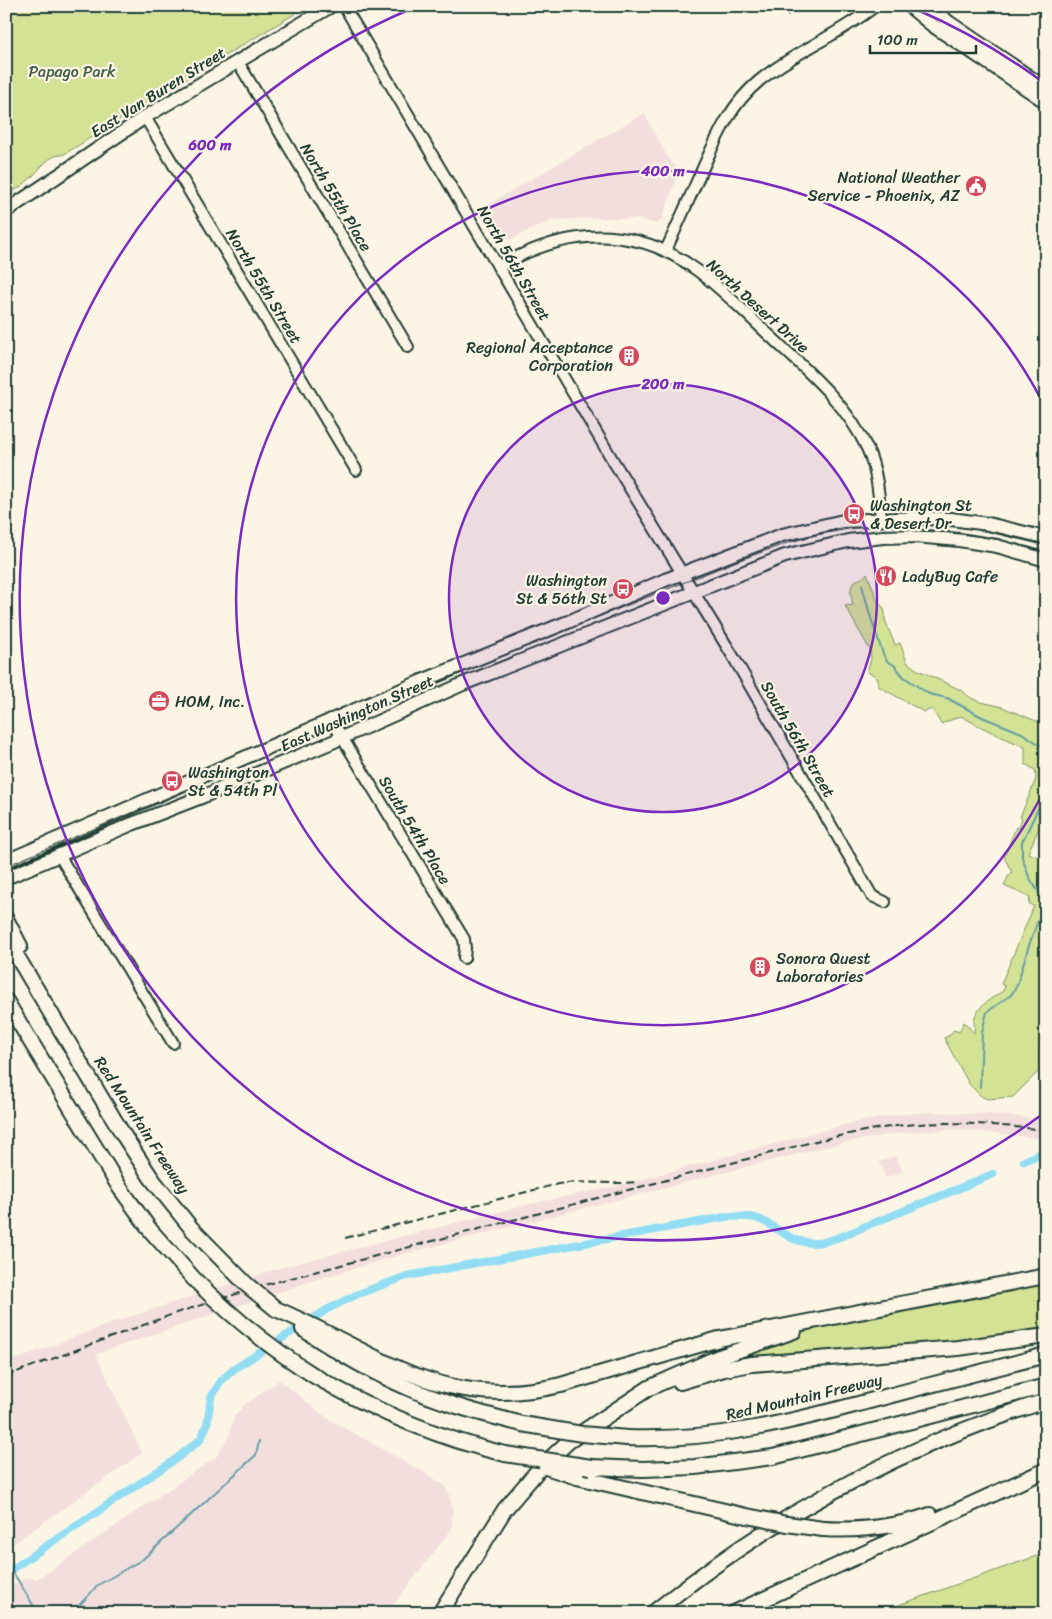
<svg xmlns="http://www.w3.org/2000/svg" width="1052" height="1619" font-family="Sriracha,sans-serif">
<rect width="100%" height="100%" fill="#fcf5e5"/>
<filter id="ink" filterUnits="userSpaceOnUse"><feTurbulence type="fractalNoise" baseFrequency=".02" numOctaves="2"/><feDisplacementMap in="SourceGraphic" scale="10" xChannelSelector="R" yChannelSelector="G"/><feConvolveMatrix kernelMatrix="1 2 1 2 8 2 1 2 1" color-interpolation-filters="sRGB"/></filter>
<g filter="url(#ink)">
<!-- built -->
<path fill="#f2dfdd" d="M644,113L667,156L679,171L662,220L656,224L638,219L596,218L553,220L509,240L486,206Z
M924,1112L993,1114L1046,1120V1139L957,1129L900,1133L837,1144L400,1255L315,1280L96,1354L142,1453L6,1549V1363L117,1321L286,1266L530,1204L617,1186L847,1124L896,1115Z
M896,1156L903,1172L886,1178L879,1162Z
M279,1380L327,1418L425,1473L444,1485L449,1494L453,1511L451,1530L387,1613H6V1601L10,1598L12,1586L26,1577L38,1579L216,1457L229,1436L234,1417L243,1406Z"/>
<!-- green -->
<path fill="#d4e295" stroke="#7a9064" d="M6,6H308L144,104L63,155C49,154 40,169 32,177C24,185 15,190 6,197Z
M867,573L878,602L883,607L885,612V620L895,645L900,643L907,662L916,669L963,691C972,703 990,703 1002,707C1017,713 1031,719 1046,725V812L1028,853L1046,860V1024L1039,1046V1071L1013,1097L987,1099L981,1096L969,1084L944,1038L950,1035L954,1030L959,1032L964,1022L974,1033C975,1029 974,1024 974,1020C977,1006 992,998 1003,991L1005,986L1001,984L1034,906L1029,904L1030,897L1004,886L1008,877L1012,872L1004,857L1016,827L1018,828L1022,818L1020,817L1034,784L1036,778L1035,770L1025,764V747C1003,738 982,728 961,716L941,724L932,709L924,712L878,686C880,677 874,675 867,672L871,659L870,650L845,606L853,605C851,598 848,583 857,580C862,578 863,578 867,573Z
M1046,1281V1328L972,1340L763,1355L739,1359L737,1354L792,1334L851,1320Z
M1046,1553V1613H876L1031,1558Z"/>
<g fill="none" stroke-linecap="round" stroke-linejoin="round">
<!-- stream -->
<path stroke="#649da7" stroke-width="2" d="M788,6V16
M862,585L870,615L883,654L887,661L894,665L904,677L929,694L947,698L982,717L1022,733L1043,747L1046,753
M980,1087L982,1032L987,1012L1011,995L1017,985L1029,945L1042,910L1040,894L1029,877L1022,857V842L1046,792
M11,1569L38,1613
M72,1613L98,1585L143,1559L256,1455L259,1441"/>
<!-- canal -->
<path stroke="#92ddf3" stroke-width="8" d="M1024,1161L1046,1151
M6,1573L176,1459L200,1440L207,1425L211,1397L221,1381L234,1369L328,1309L358,1294L407,1276L725,1217C738,1217 752,1215 763,1221C783,1231 791,1243 815,1243C829,1243 852,1232 866,1226C908,1209 951,1192 993,1174"/>
<!-- minor casing -->
<g stroke="#1f3d34" stroke-width="14">
<path id="minor" d="M344,6L612,459L731,653L872,896L885,902
M238,62L408,347
M145,117L356,470
M666,250C678,224 690,197 702,170C717,137 730,105 759,81C794,52 839,35 875,6
M498,267C541,242 588,229 637,241C690,253 729,298 768,334C805,369 845,401 867,448C877,470 879,495 881,518
M331,719L464,939L465,948L464,958
M59,855L173,1043"/>
</g>
<!-- major casing -->
<g stroke="#1f3d34" stroke-width="16">
<path id="major" d="M909,6L932,25L1046,102
M928,6L950,23L1046,88
M6,211L145,117L331,6
M6,861L422,681L568,622L665,580L782,535L843,521L920,518L951,519L988,524L1046,538
M6,878L132,824L204,796L330,743L463,684L785,556L848,541L883,537L915,536L959,540L997,546L1046,560"/>
</g>
<!-- highway casing -->
<g stroke="#1f3d34" stroke-width="18">
<path id="highway" d="M6,919L20,946
M6,938L124,1136L152,1179L192,1229L247,1285
M6,1001L120,1188L151,1231L194,1279
M276,1309C379,1353 440,1413 561,1385L719,1339L1046,1276
M303,1329C347,1359 394,1385 445,1402C470,1411 496,1417 522,1424
M318,1378C377,1412 438,1438 505,1454
M680,1382L724,1369L752,1364L958,1348L1046,1336
M627,1438C716,1441 792,1422 877,1399C933,1384 989,1370 1046,1355
M591,1467L643,1469L695,1467L773,1457L1046,1386
M577,1477L742,1515
M823,1529C859,1531 896,1527 930,1515
M440,1613L505,1509L540,1468L569,1441L649,1388L719,1357L794,1331
M653,1613C769,1518 903,1446 1046,1401
M734,1613L1046,1470"/>
</g>
<!-- minor -->
<use href="#minor" stroke="#fcf5e5" stroke-width="10"/>
<!-- major -->
<use href="#major" stroke="#fcf5e5" stroke-width="12"/>
<!-- highway -->
<use href="#highway" stroke="#fcf5e5" stroke-width="14"/>
<!-- tram -->
<path stroke="#1f3d34" stroke-width="1" d="M913,531C958,532 1003,538 1046,552
M6,866L519,649L737,561L787,543L816,535L854,528L917,524L945,525L995,532L1046,544"/>
<!-- rail -->
<path stroke="#1f3d34" stroke-width="2" stroke-dasharray="8 4" stroke-linecap="butt" d="M345,1238L558,1184C584,1180 611,1185 637,1182
M6,1376L176,1313L268,1284L820,1140C853,1133 885,1126 919,1124C961,1121 1004,1126 1046,1130"/>
<!-- highway-bridge casing -->
<g stroke="#1f3d34" stroke-width="18" stroke-linecap="butt">
<path id="highway-bridge" d="M194,1279C232,1317 273,1350 318,1378
M247,1285L276,1309
M522,1424L582,1434L627,1438
M505,1454L591,1467
M546,1467L577,1477
M742,1515L787,1524L823,1529"/>
</g>
<!-- highway-bridge -->
<use href="#highway-bridge" stroke="#fcf5e5" stroke-width="14"/>
</g>
</g>
<!-- distance rings -->
<circle cx="663" cy="598" r="214" fill="#7b2cbf" fill-opacity=".12"/>
<g fill="none" stroke="#7b2cbf" stroke-width="2.5">
<circle cx="663" cy="598" r="214"/>
<path d="M1045 789A427 427 0 1 1 1045 407"/>
<path d="M1044 1113A641 641 0 1 1 413 8M913 8A641 641 0 0 1 1044 83"/>
</g>
<!-- icons -->
<defs>
<g id="civic-disc" transform="scale(1.125)"><circle r="9.5" fill="#d1495b" stroke="#fcf5e5"/><path d="M-.6-6.5H3V-4.5H.6V-3L4-1V1h2V6H-6V1h2V-1L-.6-3ZM-1.2 2.5V6h2.4V2.5Z" fill="#fff"/></g>
<g id="building-disc" transform="scale(1.125)"><circle r="9.5" fill="#d1495b" stroke="#fcf5e5"/><path d="M-4-6H4V6H1V3H-1V6H-4ZM-2.5-4.3h1.7v1.8h-1.7ZM.8-4.3h1.7v1.8H.8ZM-2.5-1h1.7V.8h-1.7ZM.8-1h1.7V.8H.8Z" fill="#fff"/></g>
<g id="bus-disc" transform="scale(1.125)"><circle r="9.5" fill="#d1495b" stroke="#fcf5e5"/><path d="M-5-6H5V4H4V6H2V4H-2V6H-4V4H-5ZM-3.5-4V0h7V-4ZM-3.5 1.2v1.5H-2V1.2ZM2 1.2v1.5H3.5V1.2Z" fill="#fff"/></g>
<g id="restaurant-disc" transform="scale(1.125)"><circle r="9.5" fill="#d1495b" stroke="#fcf5e5"/><path d="M-5-6h1v4h1v-4h1v4h1v-4h1v5L-1.5 .5V6h-2V.5L-5-1ZM5-6V6H3V1.5H1.5Q1.5-4 5-6Z" fill="#fff"/></g>
<g id="office-disc" transform="scale(1.125)"><circle r="9.5" fill="#d1495b" stroke="#fcf5e5"/><path d="M-6-3h4V-5.5h4V-3h4V5H-6ZM-1-4.5V-3h2v-1.5ZM-6 0V1H6V0Z" fill="#fff"/></g>
</defs>
<g fill-rule="evenodd">
<use href="#civic-disc" x="976" y="186"/>
<use href="#building-disc" x="629" y="356"/>
<use href="#bus-disc" x="854" y="514"/>
<use href="#restaurant-disc" x="886" y="576"/>
<use href="#bus-disc" x="623" y="589"/>
<use href="#office-disc" x="159" y="701"/>
<use href="#bus-disc" x="172" y="781"/>
<use href="#building-disc" x="760" y="967"/>
</g>
<g text-anchor="middle" dominant-baseline="central" stroke-width="4.5" stroke-linejoin="round" paint-order="stroke">
<!-- park labels -->
<g font-size="16" fill="#435e47" stroke="#fcf5e5">
<text x="72" y="71">Papago Park</text>
</g>
<!-- street labels -->
<g font-size="16" fill="#1f3d34" stroke="#fcf5e5">
<text transform="translate(158 92) rotate(-32)">East Van Buren Street</text>
<text transform="translate(336 197) rotate(59)">North 55th Place</text>
<text transform="translate(514 263) rotate(60)">North 56th Street</text>
<text transform="translate(264 286) rotate(59)">North 55th Street</text>
<text transform="translate(758 306) rotate(42)">North Desert Drive</text>
<text transform="translate(357 713) rotate(-24)">East Washington Street</text>
<text transform="translate(798 739) rotate(60)">South 56th Street</text>
<text transform="translate(415 830) rotate(59)">South 54th Place</text>
<text transform="translate(142 1125) rotate(57)">Red Mountain Freeway</text>
<text transform="translate(804 1397) rotate(-13)">Red Mountain Freeway</text>
</g>
<!-- poi labels -->
<g font-size="16" fill="#1f3d34" stroke="#fcf5e5" text-anchor="start">
<text x="960" y="177" text-anchor="end">National Weather<tspan x="960" dy="18">Service - Phoenix, AZ</tspan></text>
<text x="613" y="347" text-anchor="end">Regional Acceptance<tspan x="613" dy="18">Corporation</tspan></text>
<text x="870" y="505">Washington St<tspan x="870" dy="18">&amp; Desert Dr</tspan></text>
<text x="902" y="576">LadyBug Cafe</text>
<text x="607" y="580" text-anchor="end">Washington<tspan x="607" dy="18">St &amp; 56th St</tspan></text>
<text x="175" y="701">HOM, Inc.</text>
<text x="188" y="772">Washington<tspan x="188" dy="18">St &amp; 54th Pl</tspan></text>
<text x="776" y="958">Sonora Quest<tspan x="776" dy="18">Laboratories</tspan></text>
</g>
</g>
<circle cx="663" cy="598" r="8" fill="#7b2cbf" stroke="#fcf5e5" stroke-width="2.5"/>
<g font-size="15" text-anchor="middle" font-weight="bold" fill="#7b2cbf" stroke="#fcf5e5" stroke-width="4.5" stroke-linejoin="round" paint-order="stroke">
<text x="210" y="150">600 m</text>
<text x="663" y="176">400 m</text>
<text x="663" y="389">200 m</text>
</g>
<!-- margin -->
<rect width="1052" height="1619" fill="none" stroke="#fcf5e5" stroke-width="25"/>
<rect x="12" y="12" width="1027" height="1594" fill="none" stroke="#1f3d34" stroke-width="2" filter="url(#ink)"/>
<!-- scale -->
<path d="M870 45v8h106v-8" fill="none" stroke="#1f3d34" stroke-width="2.5"/>
<text x="877" y="45" font-size="15" fill="#1f3d34" stroke="#fcf5e5" stroke-width="4" paint-order="stroke">100 m</text>
</svg>
